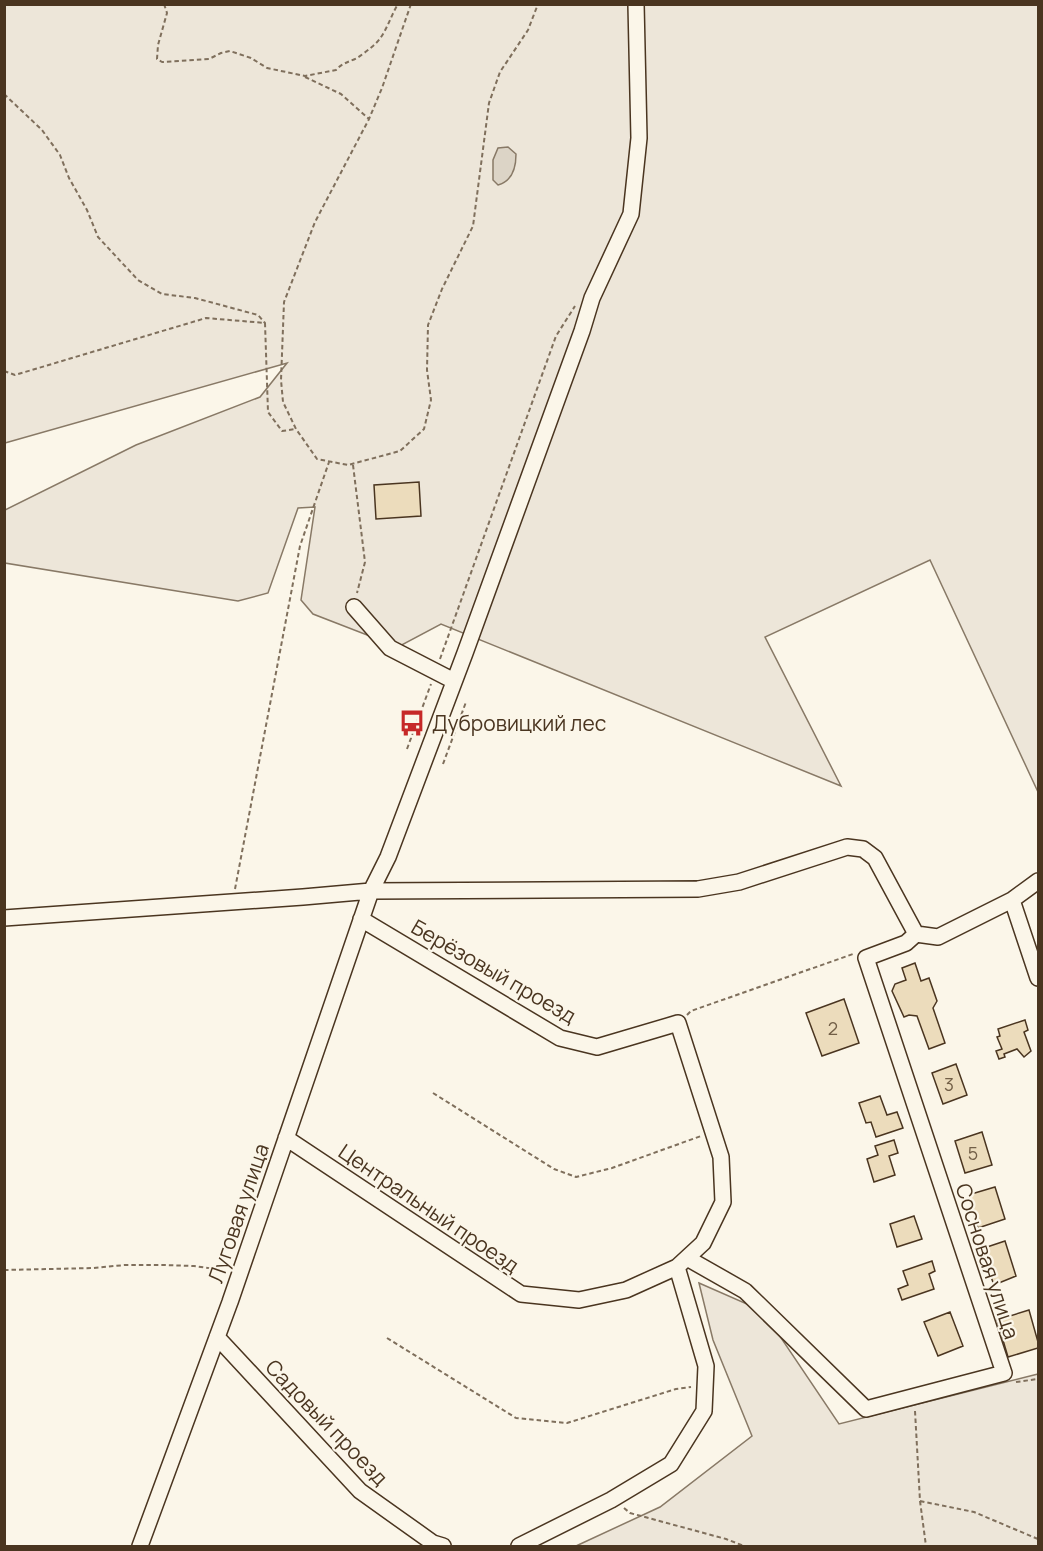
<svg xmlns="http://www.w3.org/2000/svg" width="1043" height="1551" font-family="Manrope,sans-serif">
<rect width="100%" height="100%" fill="#fbf6e9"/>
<!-- green -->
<path fill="#ede6d9" stroke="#887966" stroke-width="1.5" d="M5,5H1038V792L930,560L765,637L841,786L441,624L398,647L313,614L301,600L315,507L298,508L268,593L238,601L5,563V510L136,445L260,397L287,363L5,443Z
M699,1283L763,1311L839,1424L1038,1374V1546H576L660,1507L752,1436L713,1340Z"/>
<!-- water -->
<path fill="#dcd4c6" stroke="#887966" stroke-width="1.5" d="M508,147L516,154C516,167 513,181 498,185L493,180V160L498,148Z"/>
<!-- building -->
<path fill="#ecdcbc" stroke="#4a3520" stroke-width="1.5" d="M419,482L421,516L376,519L374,485Z
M915,963L921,981L929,978L937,1001L933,1008L945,1043L929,1049L917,1016L909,1015L904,1017L892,991L895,984L906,980L902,968Z
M844,999L859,1043L822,1056L806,1013Z
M1025,1020L1028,1030L1024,1032L1031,1051L1024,1057L1017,1049L1004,1054L1005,1057L999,1059L996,1051L1002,1049L997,1037L1000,1036L998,1029Z
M956,1064L967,1095L943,1104L932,1073Z
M880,1096L887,1115L897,1112L903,1128L876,1137L871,1122L866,1123L859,1103Z
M982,1132L992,1165L965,1173L955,1141Z
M894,1140L898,1153L889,1156L895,1175L874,1182L867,1159L878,1155L875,1146Z
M995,1187L1005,1219L978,1228L968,1195Z
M914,1216L922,1239L897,1247L890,1224Z
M1005,1241L1016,1276L994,1285L981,1249Z
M932,1261L935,1271L929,1274L934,1289L902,1300L898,1289L908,1285L903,1271Z
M1029,1310L1038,1342V1348L1008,1357L997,1320Z
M950,1312L963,1346L938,1356L924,1322Z"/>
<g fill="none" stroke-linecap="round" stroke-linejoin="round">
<!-- minor casing -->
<g stroke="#4a3520" stroke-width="18">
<path id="minor" d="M354,607L390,648L454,681
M1012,900L1038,978
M4,918L303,897L371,891L698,889L739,882L847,847L863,849L875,858L916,934L938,937L1012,900L1038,881
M286,1138L521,1294L579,1300L626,1290L677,1267L703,1243L723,1202L721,1157L678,1023L597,1047L560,1038L361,919
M687,1258L745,1291L866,1409L1004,1373L866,958L906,943L916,934
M217,1337L360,1491L433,1543L443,1546
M140,1546L230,1302L371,891L388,857L465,653L582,331L592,298L631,214L639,138L636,4
M519,1546L611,1500L671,1464L704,1411L706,1366L677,1267"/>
</g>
<!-- path -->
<path stroke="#7f6f5c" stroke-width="2" stroke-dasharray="4.5 3" stroke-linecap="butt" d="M164,4L167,13L158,45L157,59L162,62L209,59L221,53L230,51L251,58L267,68L305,76L336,70C342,63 349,62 357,58C362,55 368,50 373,46C386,35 389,19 398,4
M411,4L382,88L369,119L315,222L284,302L281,380L283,402L296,429L317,459L348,465L400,451L424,429L431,400L427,370L428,325L442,289L473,226L489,103L500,72L528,30L538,4
M305,77L341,94L369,119
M4,94L42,130L60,155L69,178L87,210L98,237L138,280L162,294L195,298L258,315L265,323
M4,371L15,375L206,318L265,323L268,412L282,431L296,429
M353,465L365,562L357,593
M440,659L556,336L575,306
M407,749L431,684
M443,764L466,702
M235,889L300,546L329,462
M687,1015L691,1011L853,954
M433,1093L554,1169L576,1177L612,1168L701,1136
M4,1270L93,1268L125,1265H163L194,1266L222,1270L226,1274
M387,1338L516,1418L567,1423L676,1389L691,1387
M1016,1382L1038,1379
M915,1411L920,1501L926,1546
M920,1501L974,1512L1038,1539
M624,1508L630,1513L726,1539L744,1546"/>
<!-- minor -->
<use href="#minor" stroke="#fbf6e9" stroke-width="15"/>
</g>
<!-- icons -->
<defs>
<g id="bus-bare" transform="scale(2.07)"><path d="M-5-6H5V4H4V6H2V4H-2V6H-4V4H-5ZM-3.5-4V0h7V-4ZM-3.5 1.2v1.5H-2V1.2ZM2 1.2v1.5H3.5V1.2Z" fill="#c62828" stroke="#fbf6e9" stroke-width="2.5" paint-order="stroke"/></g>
</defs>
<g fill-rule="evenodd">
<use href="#bus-bare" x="412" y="723"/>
</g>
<g text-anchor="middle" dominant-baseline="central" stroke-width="4.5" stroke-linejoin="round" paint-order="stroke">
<!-- number labels -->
<g font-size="18" fill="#725f47">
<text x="833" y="1028">2</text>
<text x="949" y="1084">3</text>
<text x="973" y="1153">5</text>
</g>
<!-- poi labels -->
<g font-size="21" fill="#4a3520" stroke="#fbf6e9" text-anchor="start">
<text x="432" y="723">Дубровицкий лес</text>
</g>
<!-- street labels -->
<g font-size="21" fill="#4a3520" stroke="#fbf6e9">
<text transform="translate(494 971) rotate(30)">Берёзовый проезд</text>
<text transform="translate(429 1208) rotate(34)">Центральный проезд</text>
<text transform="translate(238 1213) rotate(-71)">Луговая улица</text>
<text transform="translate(988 1261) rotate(72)">Сосновая улица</text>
<text transform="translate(327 1422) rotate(46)">Садовый проезд</text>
</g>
</g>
<!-- border -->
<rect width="1043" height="1551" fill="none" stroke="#4a3520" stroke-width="12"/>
</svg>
